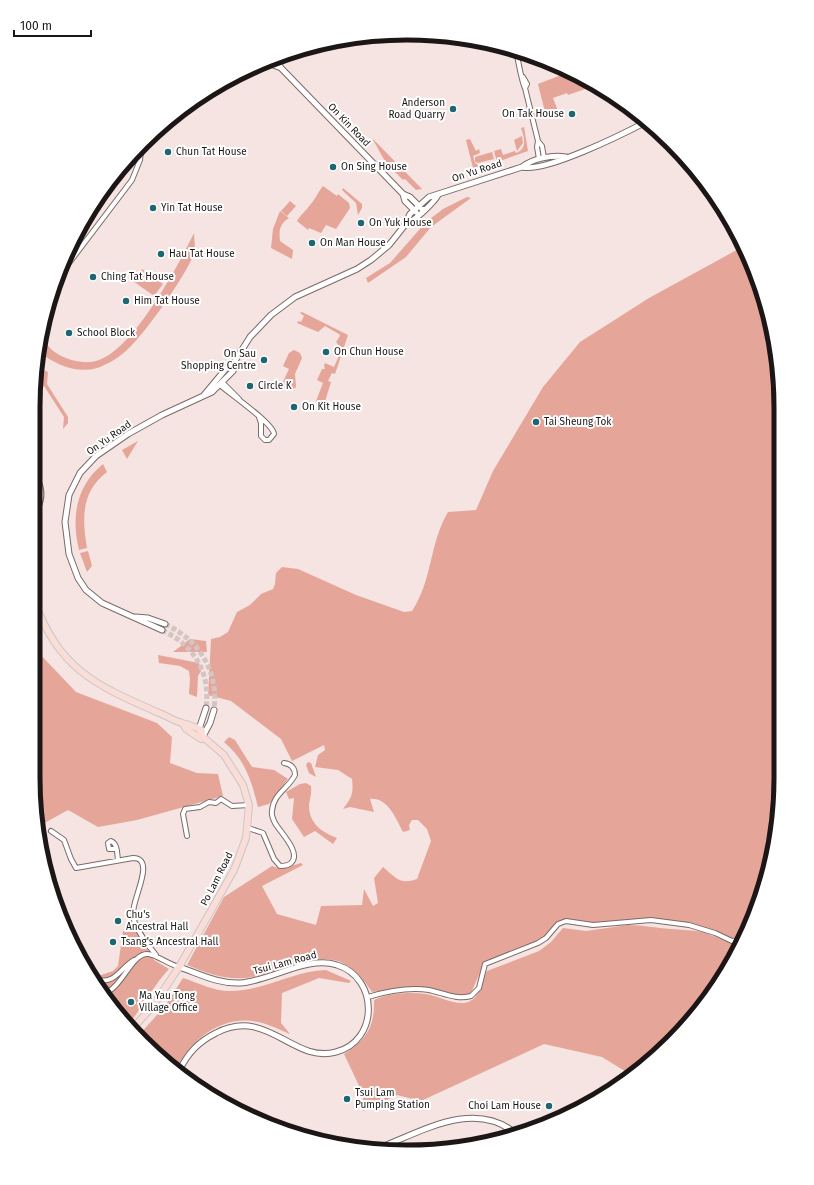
<svg xmlns="http://www.w3.org/2000/svg" width="814" height="1185" font-family="'Fira Sans',sans-serif">
<rect width="100%" height="100%" fill="#f5e4e1"/>
<!-- green -->
<path fill="#e6a599" fill-rule="evenodd" d="M569,72L596,86L589,90L588,88L568,95L567,93L553,98L558,111L546,116L538,84Z
M524,127L528,151L497,162L494,151L501,149L503,155L515,151L516,153C527,149 525,139 521,128Z
M522,136L523,143L517,151L514,140Z
M372,138L422,189L416,190L405,179L403,180L386,163Z
M470,139L476,151L479,149L480,153L473,156L475,163L480,166L494,161L495,163L473,168L466,140Z
M492,152L494,159L478,163L475,162V157Z
M323,186L337,196L338,194L349,203L350,208L336,229L326,225L321,233L309,228L308,230L297,221C301,214 306,211 310,205C315,200 318,192 323,186Z
M343,188L362,204V208L358,215L356,203L342,190Z
M467,197L471,198L431,227L406,257L368,283L366,278L390,263L426,222L443,209Z
M290,201L296,206L287,216L281,211Z
M280,211L289,218C279,224 279,231 280,241L293,250L292,259L271,248L273,229Z
M194,233C194,239 196,248 194,254C184,278 147,331 128,349C121,356 110,363 100,367C79,375 55,365 38,351L42,330C43,344 53,353 66,358C76,362 88,364 99,360C134,348 178,266 194,233Z
M744,246L774,334L781,407V778L774,851L752,921L744,937L731,938L719,932L685,923L647,920H627L586,926L562,923L548,939L537,946L483,966L471,993L466,997C429,989 410,987 372,992C333,931 299,972 246,978C225,980 206,973 187,965L224,897L272,866L281,869L301,863L303,865L262,886L277,914L316,925L321,906L362,905L364,889L373,906L378,903L374,878L383,867C396,878 400,885 417,879L431,841L427,829L418,820H412L409,825L410,830L403,832C396,819 388,797 370,799L374,812L350,807L343,809C351,799 354,793 352,779L338,770L315,767L318,755L325,750L324,745L292,761L281,739L231,701L208,695L211,639L220,637L228,632L237,612L250,605L261,594L273,589L275,584L276,573L282,567L298,569L356,595L404,612L412,611C433,579 429,544 448,512L476,510L493,471L543,387L580,342L649,298Z
M142,269L163,284L154,296L133,281Z
M302,312L348,335L335,374L332,373L328,381L331,382L323,408L317,404L318,402L316,401L323,383L317,380L322,369H325L324,366L325,363L334,367L342,349L336,342L340,336L339,334L325,326L318,332L297,323L298,321L301,322L304,316L300,313Z
M294,350L300,353L302,358L295,374L296,387L291,391L281,386L289,369L283,366L289,353Z
M37,367L48,372L47,384L68,417V423L63,429L64,417L44,386L35,387Z
M138,441L127,459L122,450Z
M103,464L107,472C81,492 82,518 87,548L79,550C71,517 76,486 103,464Z
M88,551L92,566L87,572L80,553Z
M190,639L206,641L207,652H173Z
M33,643L36,650L76,692L157,723L172,737L170,763L197,773L218,774L223,796L137,820L98,827L68,810L39,826L33,778Z
M158,655L199,663L201,671L198,676L197,697L189,694L190,679L189,671L180,666L159,663Z
M229,737L235,740L252,767L274,770L288,779L269,804L258,807C251,780 246,761 224,742Z
M308,762L311,763L316,777L309,773L306,765Z
M306,783L311,786C312,793 310,798 309,805C309,823 321,832 337,838L333,844L315,831L304,837L292,819L294,798L289,799L286,792L300,784Z
M131,922L154,960L169,969C154,985 143,1006 129,1024L96,986L87,966H94L98,976L113,971L118,966L123,931L130,932ZM134,997L136,1004L128,1006L126,999Z
M628,925C643,925 656,928 671,929C682,930 691,930 702,932C715,936 727,943 740,944L718,986L671,1043L628,1073L602,1057L544,1044L421,1101L397,1095L363,1111V1094L344,1054C366,1040 375,1027 374,1000C390,993 409,992 426,994C441,996 464,1012 476,996C481,989 483,979 487,971L539,951L551,942L563,928L586,931Z
M326,970L351,981L349,983L319,978L282,993L281,1023L290,1034C278,1029 265,1022 252,1021C219,1017 190,1041 176,1069L161,1059L139,1035L165,1006L183,978C199,983 213,991 230,991C264,991 293,971 326,970Z"/>
<g fill="none" stroke-linecap="round" stroke-linejoin="round">
<!-- tertiary-tunnel -->
<path stroke="#d4c5c3" stroke-width="5" stroke-dasharray="5 2.5" stroke-linecap="butt" d="M165,624C199,640 219,671 214,710
M162,630C194,645 211,673 206,708"/>
<!-- minor casing -->
<g stroke="#7a6b68" stroke-width="6">
<path id="minor" d="M516,51C518,59 522,84 525,88L538,141L542,146L544,158
M523,77L527,84L525,88
M538,141L537,147L539,159
M60,275L132,180L140,160L142,144
M223,383L239,399
M220,385C230,394 273,423 274,434L269,440H265L261,436V423L259,417
M248,828L263,833L274,859L280,866C284,866 288,866 291,863C302,853 280,832 275,823C273,819 271,815 272,811C273,794 288,789 295,775C295,768 291,764 284,763
M51,831L64,840L71,859L76,868L133,858C157,858 131,901 133,915C134,928 148,945 156,955
M187,836L183,814L185,809L200,807L209,802L216,803L221,799L232,806L249,805
M116,849H109L108,843L111,841C118,844 117,854 118,860
M91,974L97,980C116,984 120,968 134,960
M103,994C123,988 131,953 148,954C155,954 170,965 179,967
M368,997C388,991 408,987 429,990C443,993 457,1000 471,996L479,988L485,964L538,943L546,938L558,924L566,921L593,925L651,920L689,925L715,933L732,941L742,940"/>
</g>
<!-- tertiary casing -->
<g stroke="#7a6b68" stroke-width="7">
<path id="tertiary" d="M276,58L281,68L403,194L410,197L423,210
M266,62L281,68
M261,63L271,59
M522,167C545,173 623,134 646,122
M403,194L405,201L416,212
M405,225C413,222 434,203 438,195
M204,395L229,365L235,361
M135,617L148,618L165,624
M162,630L102,603L86,590L78,578L69,554L65,522L69,495L80,473L96,456L128,434L162,415L212,392L233,371L235,361L250,337L271,315L295,297L357,269L371,260L389,245L405,225L410,214L429,197L522,167C533,158 552,155 566,157
M199,729L206,708
M202,738L210,723L214,710
M179,967C200,974 218,984 240,983C271,981 308,955 337,965C379,978 379,1041 336,1052C293,1064 267,1006 216,1033C198,1042 188,1053 179,1071
M379,1148C421,1132 474,1099 515,1133"/>
</g>
<!-- secondary casing -->
<g stroke="#7a6b68" stroke-width="8">
<path id="secondary" d="M33,474C43,487 43,501 33,514"/>
</g>
<!-- primary casing -->
<g stroke="#c9c7c7" stroke-width="8">
<path id="primary" d="M33,598C59,669 93,684 159,713C167,716 174,721 182,723C189,725 195,726 202,731
M183,724L186,729L201,739
M133,1028L153,1006L179,967L234,870L246,838L249,805L243,785L224,755L203,737L199,729"/>
</g>
<!-- minor -->
<use href="#minor" stroke="#fff" stroke-width="4"/>
<!-- tertiary -->
<use href="#tertiary" stroke="#fff" stroke-width="5"/>
<!-- secondary -->
<use href="#secondary" stroke="#fdeeeb" stroke-width="5.5"/>
<!-- primary -->
<use href="#primary" stroke="#faddd7" stroke-width="6"/>
</g>
<!-- markers -->
<g fill="#1d6773" stroke="#fff" stroke-width="1.5">
<circle cx="453" cy="109" r="4"/>
<circle cx="572" cy="114" r="4"/>
<circle cx="168" cy="152" r="4"/>
<circle cx="333" cy="167" r="4"/>
<circle cx="153" cy="208" r="4"/>
<circle cx="361" cy="223" r="4"/>
<circle cx="312" cy="243" r="4"/>
<circle cx="161" cy="254" r="4"/>
<circle cx="93" cy="277" r="4"/>
<circle cx="126" cy="301" r="4"/>
<circle cx="69" cy="333" r="4"/>
<circle cx="326" cy="352" r="4"/>
<circle cx="264" cy="360" r="4"/>
<circle cx="250" cy="386" r="4"/>
<circle cx="294" cy="407" r="4"/>
<circle cx="536" cy="422" r="4"/>
<circle cx="118" cy="921" r="4"/>
<circle cx="113" cy="942" r="4"/>
<circle cx="131" cy="1002" r="4"/>
<circle cx="347" cy="1099" r="4"/>
<circle cx="549" cy="1106" r="4"/>
</g>
<g text-anchor="middle" dominant-baseline="central" stroke-width="4" stroke-linejoin="round" paint-order="stroke">
<!-- poi labels -->
<g font-size="10" fill="#1c1716" stroke="#fff" text-anchor="start">
<text x="445" y="103" text-anchor="end">Anderson<tspan x="445" dy="12">Road Quarry</tspan></text>
<text x="564" y="114" text-anchor="end">On Tak House</text>
<text x="176" y="152">Chun Tat House</text>
<text x="341" y="167">On Sing House</text>
<text x="161" y="208">Yin Tat House</text>
<text x="369" y="223">On Yuk House</text>
<text x="320" y="243">On Man House</text>
<text x="169" y="254">Hau Tat House</text>
<text x="101" y="277">Ching Tat House</text>
<text x="134" y="301">Him Tat House</text>
<text x="77" y="333">School Block</text>
<text x="334" y="352">On Chun House</text>
<text x="256" y="354" text-anchor="end">On Sau<tspan x="256" dy="12">Shopping Centre</tspan></text>
<text x="258" y="386">Circle K</text>
<text x="302" y="407">On Kit House</text>
<text x="544" y="422">Tai Sheung Tok</text>
<text x="126" y="915">Chu's<tspan x="126" dy="12">Ancestral Hall</tspan></text>
<text x="121" y="942">Tsang's Ancestral Hall</text>
<text x="139" y="996">Ma Yau Tong<tspan x="139" dy="12">Village Office</tspan></text>
<text x="355" y="1093">Tsui Lam<tspan x="355" dy="12">Pumping Station</tspan></text>
<text x="541" y="1106" text-anchor="end">Choi Lam House</text>
</g>
<!-- street labels -->
<g font-size="10" fill="#1c1716" stroke="#fff">
<text transform="translate(349 125) rotate(46)">On Kin Road</text>
<text transform="translate(477 171) rotate(-18)">On Yu Road</text>
<text transform="translate(109 438) rotate(-35)">On Yu Road</text>
<text transform="translate(217 879) rotate(-63)">Po Lam Road</text>
<text transform="translate(285 963) rotate(-15)">Tsui Lam Road</text>
</g>
</g>
<!-- crop -->
<path d="M0 0H814V1185H0ZM407 40H407A367 367 0 0 1 774 407V778A367 367 0 0 1 407 1145H407A367 367 0 0 1 40 778V407A367 367 0 0 1 407 40Z" fill="#fff" fill-rule="evenodd"/>
<path fill="none" stroke="#1c1716" stroke-width="5" d="M407 40H407A367 367 0 0 1 774 407V778A367 367 0 0 1 407 1145H407A367 367 0 0 1 40 778V407A367 367 0 0 1 407 40Z"/>
<!-- scale -->
<path d="M14 30v6h77v-6" fill="none" stroke="#1c1716" stroke-width="2"/>
<text x="20" y="30" font-size="12" fill="#1c1716" stroke="#ffffff" stroke-width="3" paint-order="stroke">100 m</text>
</svg>
